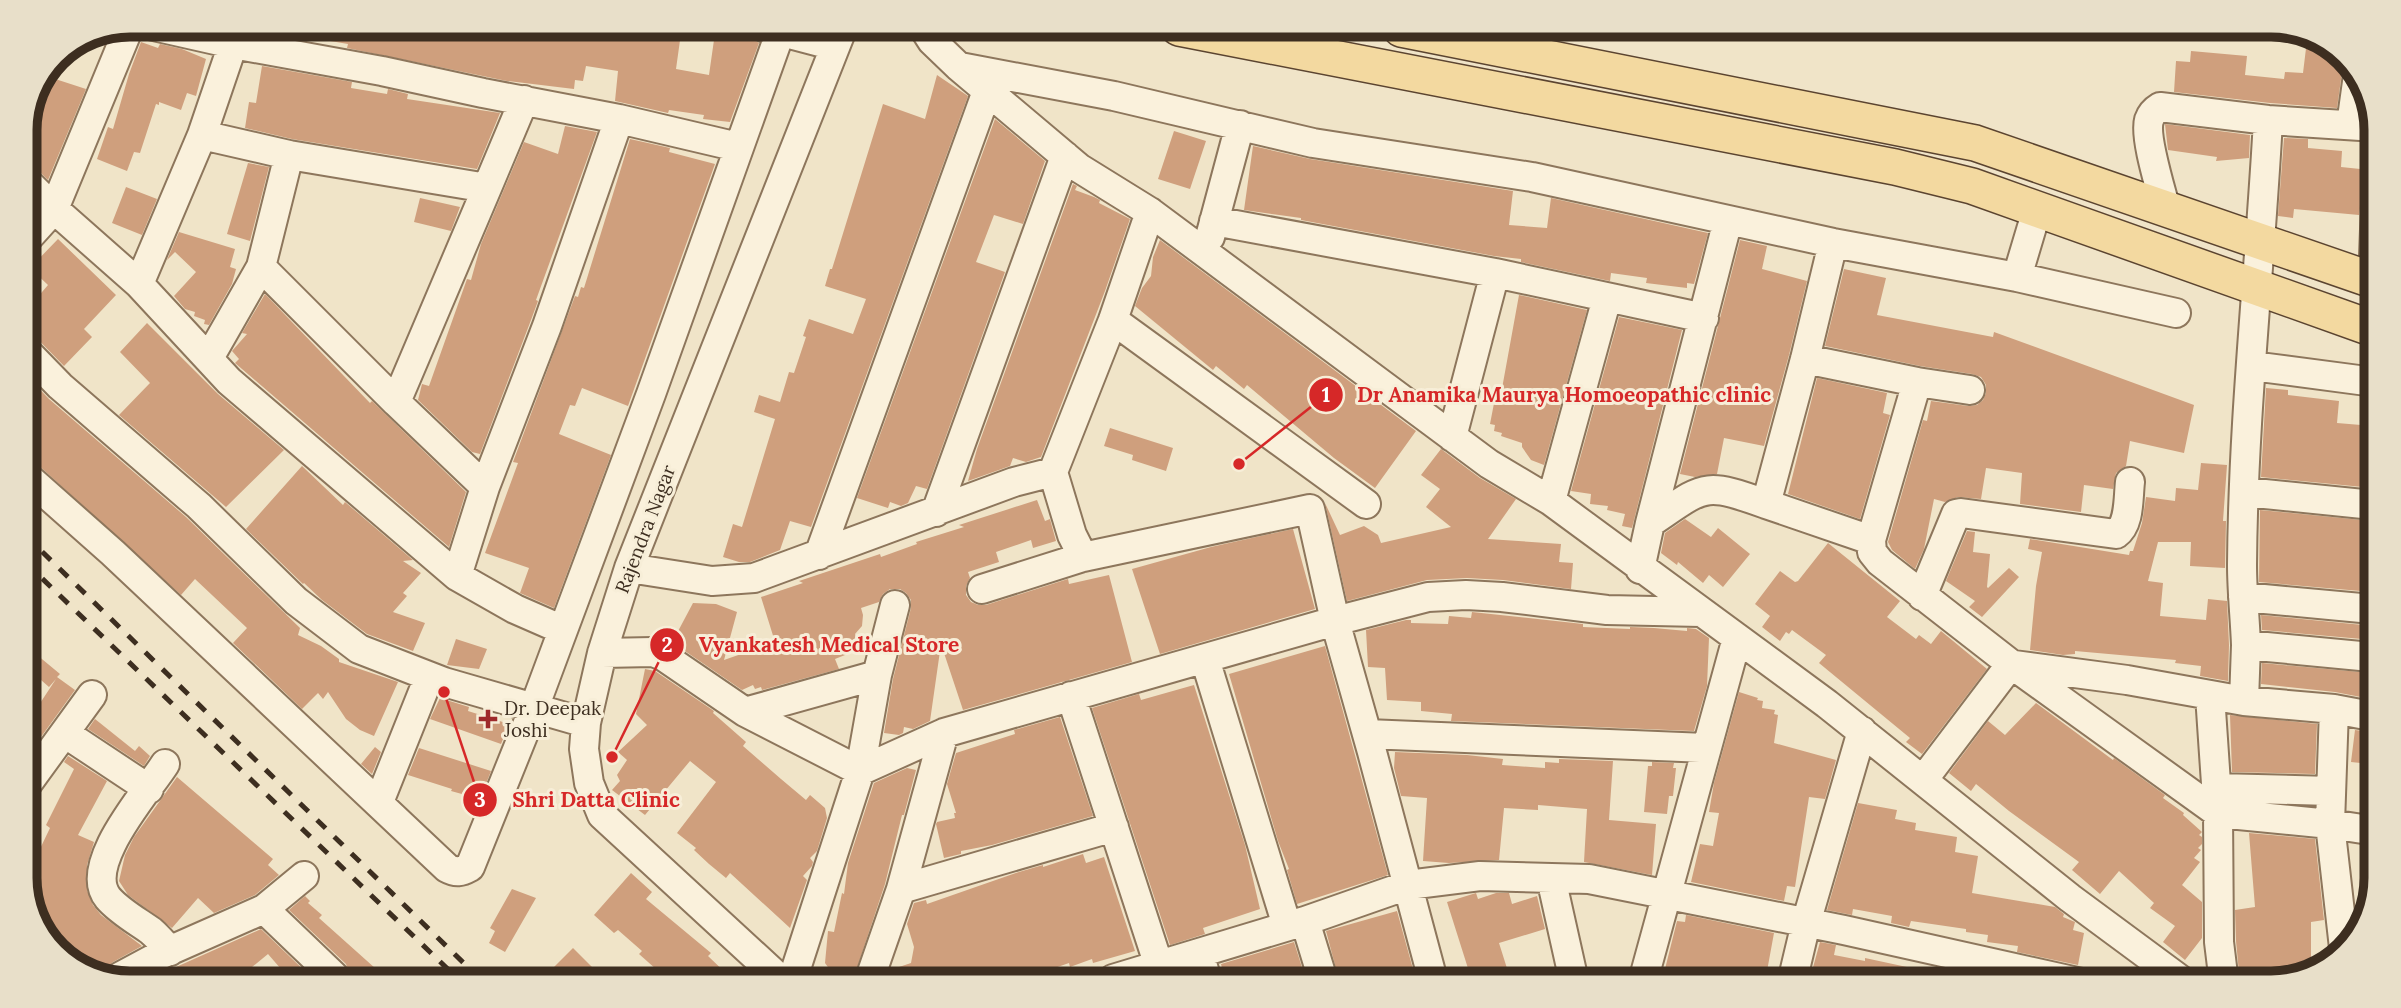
<svg xmlns="http://www.w3.org/2000/svg" width="2401" height="1008" font-family="Lora,serif">
<rect width="100%" height="100%" fill="#f0e4c8"/>
<!-- building -->
<path fill="#cf9f7d" d="M290,25L682,26L676,69L709,75L715,33L751,38L759,43L730,122L703,119L704,115L669,110L668,113L615,101L618,71L586,66L583,81L575,80L574,89L507,81L347,48L348,44L289,34Z
M2308,32H2311L2349,62L2342,72L2337,108L2270,103L2174,92L2176,61L2190,62L2191,51L2247,56L2245,75L2284,79L2285,72L2303,73Z
M141,42L158,48L160,44L182,49L206,59L196,96L187,93L181,110L159,102V105L156,104L140,153L134,152L127,171L97,159L108,127L113,129L129,74Z
M262,66L352,82L351,88L387,94L388,89L408,94L407,99L500,113L477,169L292,139L245,128L249,102L256,103Z
M937,75L968,96L811,527L790,521L780,550L750,562H739L723,557L733,524L742,527L775,419L754,412L759,395L780,402L789,372L794,373L806,337L803,336L809,319L853,334L866,299L825,286L830,269H832L883,104L925,119Z
M46,76L86,89L48,180L36,168L25,164V124Z
M995,119L1045,161L1023,224L994,215L976,262L1005,272L927,489L916,486L908,503L901,506L890,502L888,508L857,498Z
M2165,124L2250,135L2249,158L2216,161L2217,157L2168,150Z
M565,126L597,132L536,300L538,301L531,320L480,454L472,452L418,400L422,384L429,386L467,279L471,280L481,244L524,142L558,154Z
M1174,131L1206,141L1190,189L1158,179Z
M2284,138L2308,139V148L2342,151L2341,167L2370,170L2367,190L2362,196L2359,215L2294,209L2293,218L2278,216Z
M630,139L670,148L669,152L715,164L628,406L582,388L575,406L570,405L559,434L611,455L554,608L520,593L529,568L485,553L518,463L513,462L575,296L578,297L581,287L584,288Z
M1253,146L1310,159L1513,191L1509,225L1547,228L1551,198L1708,233L1694,284L1687,283V288L1646,283L1647,278L1611,273L1610,281L1521,262V259L1494,256L1301,220V218L1244,210Z
M248,163L269,167L250,241L227,234Z
M1073,184L1077,186L1075,190L1094,197L1100,200L1099,203L1130,219L1105,291L1041,457L1026,462L1013,458L1010,466L968,481L977,449Z
M126,187L157,199L142,235L112,223Z
M420,198L460,207L451,231L414,222Z
M179,232L235,249L230,267L236,269L232,284L209,325L204,324L205,320L194,316L195,312L185,309L174,296L196,272L175,252L167,260Z
M58,239L116,295L84,329L92,337L64,366L25,326V312L48,285L30,268Z
M1160,240L1416,431L1375,488L1334,458L1247,385L1244,389L1216,366L1213,370L1135,306L1142,288L1151,276L1153,257Z
M1740,240L1767,246L1762,269L1807,281L1789,355L1764,446L1724,438L1717,474L1695,477L1680,474Z
M1844,269L1886,278L1877,315L1993,337L1994,332L2194,405L2184,453L2130,441L2126,466L2116,473L2113,489L2084,485L2081,512L2020,504L2022,473L1986,468L1981,499L1958,497L1945,502L1934,499L1924,549L1915,569L1892,550L1888,542L1923,420L1927,421L1931,401L1968,406L1977,405L1983,400L1986,393V385L1981,377L1972,374L1920,366L1825,346Z
M265,294L370,403L372,401L466,492L449,547L235,363L239,359L232,351L247,334L242,333Z
M1519,295L1587,310L1544,465L1531,460L1522,447V443L1501,436L1502,433L1494,431L1495,425L1490,424L1496,393L1501,394Z
M1619,317L1682,330L1632,528L1622,526L1625,514L1607,510L1608,506L1590,504L1591,494L1571,491Z
M147,323L218,394L284,450L226,507L119,415L150,383L120,352Z
M25,374L49,399L186,517L300,628L298,635L321,646L339,659V662L398,682L374,736L360,730L346,719L328,692L323,699L318,693L302,709L233,643L247,628L195,579L181,595L36,463L25,456Z
M1817,378L1887,393L1883,413L1890,415L1860,519L1788,494Z
M2266,388L2288,390V395L2339,401L2337,423L2373,426V488L2261,477Z
M1110,428L1173,448L1166,471L1132,460L1133,455L1104,446Z
M1441,449L1480,478L1516,499L1488,539L1561,544L1559,562L1573,563L1571,589L1503,580L1467,578L1427,580L1347,601L1325,503L1340,535L1364,526L1378,535L1381,543L1451,527L1426,507L1440,489L1421,475Z
M2201,463L2227,465L2223,521H2226L2225,568L2190,566L2191,542H2158L2148,581L2163,583L2160,616L2206,620L2208,599L2227,601L2229,645L2228,681L2200,676L2201,666L2175,663L2176,660L2075,651V654L2063,655L2030,650L2036,586L2042,552L2028,549L2030,539L2129,555L2130,551H2133L2142,523L2146,497L2175,501L2176,488L2198,490Z
M302,466L343,505L345,502L413,560L403,561L421,573L403,593L407,596L393,612L425,623L413,651L367,634L322,600L304,583L303,584L246,529Z
M1037,500L1045,521L1050,519L1056,541L1033,548L1031,540L996,552L999,562L968,572L970,578L966,586V595L971,602L978,605H986L1068,579L1069,584L1109,575L1132,662L963,710L941,644L930,721L913,729L904,727L903,733L899,735L884,733L893,679L911,608V600L906,593L900,589H890L883,594L879,602L861,608L863,615L862,626L855,634L857,639L846,643L850,653L835,659L839,669L762,690L761,687L755,689L753,685L742,690L682,649L676,635L693,603L716,604L737,612L724,660L775,642L761,597L803,583L799,581L880,554L881,557L917,544L916,542L964,527L959,525Z
M2260,510L2372,521V592L2259,582Z
M1685,519L1711,537L1718,528L1750,554L1723,587L1709,575L1703,583L1678,562L1677,565L1661,553L1665,533Z
M1293,529L1315,609L1160,654L1132,569L1211,547Z
M1967,531L1975,532L1973,552L1990,554L1987,587L1988,588L2009,568L2019,577L1982,617L1969,607L1975,601L1946,581Z
M1828,543L1900,601L1887,617L1916,639L1919,635L1931,644L1941,631L1987,669L1922,754L1906,742L1910,738L1819,663L1826,655L1792,630L1789,634L1786,632L1780,641L1762,627L1770,616L1755,604L1780,571L1795,582L1798,581Z
M1472,612L1583,624V627L1630,629V627L1654,628L1687,631V628L1696,629L1709,638L1707,686L1694,731L1451,721L1452,714L1421,711V702L1387,700L1385,668L1368,667L1366,630L1406,620H1411V623L1448,624L1449,616L1471,618Z
M2261,615L2363,625L2362,639L2262,630Z
M456,639L487,649L479,669L447,665Z
M25,645L60,674L57,677L75,690L25,759V726L56,679L49,687L25,666Z
M1325,646L1388,875L1297,904L1287,870L1289,869L1278,841L1229,674Z
M2262,663L2371,673V699L2335,692L2261,684Z
M645,669L655,671L714,711L713,713L746,742L743,746L781,779L806,800L810,795L825,808L827,818L817,851L810,858L813,862L812,866L803,876L807,880L790,928L730,873L726,878L709,864L694,850L696,848L677,833L716,782L690,761L645,815L612,790L620,781L617,775L627,760L618,752L647,725L636,714Z
M1194,685L1245,845L1260,909L1203,928L1205,934L1170,945L1092,708L1139,694L1141,700Z
M1739,692L1758,698L1757,700L1763,701L1762,708L1775,710L1774,714L1778,715L1774,743L1836,760L1825,799L1809,797L1795,887L1787,886L1784,901L1691,882L1700,844L1713,846L1719,813L1709,812L1714,783Z
M440,698L469,707L468,711L509,724L501,744L430,719Z
M2036,703L2113,760L2114,758L2165,795L2163,798L2184,813L2183,815L2202,832L2199,835L2202,837V844L2198,848L2201,850L2194,858L2200,862L2182,885L2202,902V938L2185,960L2163,942L2175,926L2150,908L2154,903L2119,871L2100,894L2072,870L2079,862L2009,811L1976,784L1971,791L1949,773L1988,721L2005,735Z
M2230,715L2317,724L2315,774L2232,772Z
M1060,717L1093,816L992,845L961,851V854L944,858L936,824L937,822L955,818L954,813H956L947,784L956,753L1015,734L1014,730Z
M95,719L135,751L139,746L150,756L144,766L88,729Z
M2355,730L2370,732V764L2351,762Z
M375,747L381,752L372,774L361,764Z
M419,748L491,771L480,799L451,791L452,789L408,775Z
M1395,752L1467,755L1503,759L1502,765L1545,768V762L1559,763V759L1613,761L1609,820L1656,824L1652,875L1584,862L1587,809L1538,805V810L1504,808L1499,860L1449,863L1423,861L1427,798L1401,796L1394,768Z
M68,756L107,781L78,835L94,842L87,865V890L93,905L101,915L142,946L113,962L107,968L104,976H90L69,959L43,933L25,885V880L50,828L46,825L74,769L64,762Z
M1652,762L1674,763L1673,768H1676L1673,796H1669L1667,814L1644,812L1648,766H1652Z
M907,768L916,770L904,815H902L885,884L854,977L844,975L843,971L830,970L825,963L828,931L834,932L842,893L844,894L848,863L874,783Z
M177,777L273,859L268,865L279,875L255,895L214,913L198,898L172,928L128,895L119,881L125,855L134,837Z
M1858,803L1897,810L1895,819L1916,823L1915,830L1957,837L1955,852L1978,856L1972,893L2055,907L2064,914L2063,917L2075,922L2073,930L2084,933L2078,965L2017,952L2018,946L1987,942L1988,935L1966,932V929L1911,921L1909,927L1891,923L1892,916L1853,909L1852,915L1827,910Z
M2249,833L2315,839L2324,920L2311,922V965H2287V979L2271,984L2240,983L2236,941L2235,910L2255,907Z
M1083,854L1086,863L1104,857L1135,951L1093,963L1092,959L1070,967L1069,963L1023,979L887,978L890,970L911,963L914,947L907,924L914,903L926,900L927,904L1019,872L1043,865V867Z
M631,873L652,892L646,899L711,953L708,956L731,978H666L639,954L642,951L618,930L614,933L594,915Z
M512,889L536,898L505,952L489,943L495,931L490,928Z
M1476,893L1478,899L1496,893H1509L1512,904L1537,896L1545,929L1499,943L1511,981H1472L1447,902Z
M305,896L310,901L308,903L322,915L319,918L385,977H350L346,964L289,910Z
M1397,911L1416,980H1339L1326,931Z
M1686,915L1774,933L1765,982L1662,981L1677,921L1685,922Z
M261,929L310,976H287L268,954L241,976H156Z
M1294,942L1306,980H1225L1221,964Z
M1820,942L1836,945L1834,955L1865,961V958L1944,975L1943,982H1809Z
M573,948L602,977H544Z"/>
<g fill="none" stroke-linecap="round" stroke-linejoin="round">
<!-- minor casing -->
<g stroke="#8d765c" stroke-width="32">
<path id="minor" d="M130,25L54,209L139,284L229,381L457,576L485,487L547,326L619,119L483,93L382,71L233,44L149,25
M763,27L835,46
M923,27L932,41L958,66L1079,168L1150,212L1489,464L1551,501L1827,704L2070,898L2185,983
M960,67L1114,96L1313,143L1532,177L1833,243L2017,277L2037,210
M619,119L738,147
M2351,125L2358,75
M202,135L233,44
M25,180L54,209L25,241
M487,188L524,100
M2166,210C2161,190 2144,137 2149,120C2151,114 2155,110 2160,107L2268,120L2376,127
M1214,221L1495,273L1704,318
M1210,237L1240,125
M2017,277L2176,313
M2373,281L2376,204
M139,284L202,135L289,155L261,267L396,402L487,188L289,155
M1113,320L1366,504
M25,350L60,386L199,506L296,601L359,649L444,682L586,723
M209,358L261,267
M1805,359L1917,382L1871,540L1872,552L1880,562L2011,664L1923,780
M2252,366L2374,382
M1917,382L1970,390
M396,402L485,487
M1452,437L1495,273
M1053,472L1113,320L1150,212
M25,475L113,553L447,868C456,873 461,872 470,867L534,708L651,394L780,33
M2245,492L2373,505
M1551,501L1607,298
M1766,504L1871,540
M936,512L1065,156
M1650,523L1728,220
M819,555L987,91
M1640,569L1650,523C1705,486 1702,481 1766,504L1805,359L1833,243
M457,576L515,609L563,630
M982,589L1083,557
M1922,596L1956,514L1961,513L2116,534C2130,524 2128,499 2130,482
M2243,597L2372,609
M2246,645C2245,618 2242,592 2242,565C2243,417 2260,269 2268,120
M602,653L653,652L663,656L745,712L860,771L944,733L1335,621L1310,509L1083,557L1072,535L1053,472L1014,482L754,578L712,581L629,568
M1205,659L1287,926
M2011,664L2218,813L2210,695
M2014,665L2127,680L2244,701L2334,709L2371,716
M877,675L895,605
M1071,696L1159,966
M2244,701L2246,645L2371,657
M2334,709L2330,824L2369,830
M745,712L877,675L860,771L793,978
M66,734L149,789
M1367,734L1706,748
M165,764C148,791 81,865 108,898C119,911 137,921 151,931C158,937 164,944 170,951
M25,787L92,695
M2216,788L2331,791
M379,802L429,677
M1551,878L1574,981
M901,889L944,733
M264,909L334,976
M1305,921L1323,980
M1199,953L1207,980
M121,976L162,954L264,909L304,876
M779,978L602,815L589,783L584,749L586,723L602,653L629,568L843,27
M870,978L901,889L1114,827
M1113,979L1305,921L1408,885L1480,876L1589,879L1844,930L2082,983
M1433,980L1372,752L1335,621L1428,597L1466,595L1502,597L1607,610L1701,612
M1643,981L1737,638
M1792,982L1806,923L1862,731
M2224,983L2219,942L2218,813L2330,824L2344,948"/>
</g>
<!-- major casing -->
<g stroke="#5b4430" stroke-width="38">
<path id="major" d="M1179,28L1895,167L1972,186L2374,329
M1401,29L1975,143L2375,281"/>
</g>
<!-- minor -->
<use href="#minor" stroke="#faf1dc" stroke-width="28"/>
<!-- major -->
<use href="#major" stroke="#f3d9a0" stroke-width="35"/>
<!-- rail -->
<path stroke="#3d2e20" stroke-width="5" stroke-dasharray="12 12" stroke-linecap="butt" d="M25,535L478,977
M25,562L456,977"/>
</g>
<!-- markers -->
<path fill="#9e2a2b" stroke="#f7eed8" stroke-width="2.5" d="M484.5 708.5h7v7h7v7h-7v7h-7v-7h-7v-7h7z"/>
<g text-anchor="middle" dominant-baseline="central" stroke-width="6" stroke-linejoin="round" paint-order="stroke">
<!-- street labels -->
<g font-size="19" fill="#3d2e20" stroke="#f7eed8">
<text transform="translate(645 529) rotate(-69)">Rajendra Nagar</text>
</g>
<!-- poi labels -->
<g font-size="19" fill="#3d2e20" stroke="#f7eed8" text-anchor="start">
<text x="504" y="708">Dr. Deepak<tspan x="504" dy="22">Joshi</tspan></text>
</g>
</g>
<!-- crop -->
<path d="M0 0H2401V1008H0ZM130 37H2271A93 93 0 0 1 2364 130V878A93 93 0 0 1 2271 971H130A93 93 0 0 1 37 878V130A93 93 0 0 1 130 37Z" fill="#e8dfc9" fill-rule="evenodd"/>
<path fill="none" stroke="#3d2e20" stroke-width="9" d="M130 37H2271A93 93 0 0 1 2364 130V878A93 93 0 0 1 2271 971H130A93 93 0 0 1 37 878V130A93 93 0 0 1 130 37Z"/>
<!-- callouts -->
<path fill="none" stroke="#d62828" stroke-width="2.5" d="M1239 464L1326 395M612 757L667 645M444 692L480 800"/>
<g fill="#d62828" stroke="#f7eed8" stroke-width="2.5">
<circle cx="1239" cy="464" r="7"/>
<circle cx="612" cy="757" r="7"/>
<circle cx="444" cy="692" r="7"/>
<circle cx="1326" cy="395" r="18"/>
<circle cx="667" cy="645" r="18"/>
<circle cx="480" cy="800" r="18"/>
</g>
<g font-size="21" text-anchor="middle" font-weight="bold" fill="#fff">
<text x="1326" y="402">1</text>
<text x="667" y="652">2</text>
<text x="480" y="807">3</text>
</g>
<g font-size="21" text-anchor="middle" font-weight="bold" fill="#d62828" stroke="#f7eed8" stroke-width="6" stroke-linejoin="round" paint-order="stroke">
<text x="1564" y="402">Dr Anamika Maurya Homoeopathic clinic</text>
<text x="829" y="652">Vyankatesh Medical Store</text>
<text x="596" y="807">Shri Datta Clinic</text>
</g>
</svg>
